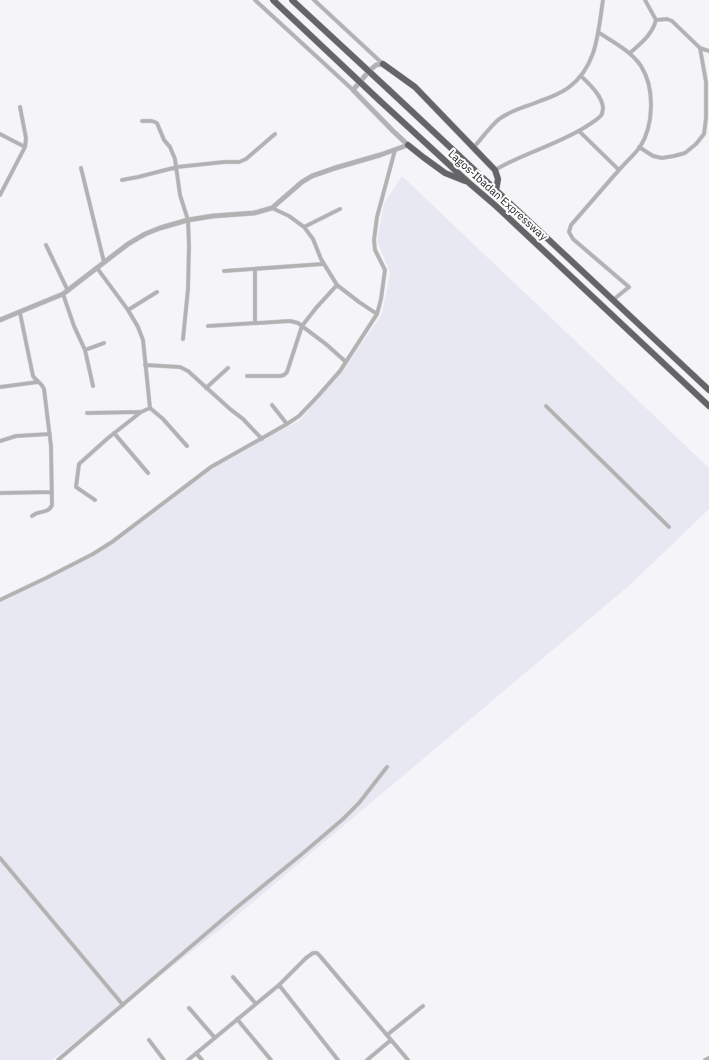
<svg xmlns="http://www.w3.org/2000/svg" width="709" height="1060" font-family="'IBM Plex Sans',sans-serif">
<rect width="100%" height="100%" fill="#f5f5f9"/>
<!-- built -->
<path fill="#e8e8f3" d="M402,176L709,468V509L631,584L227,924L52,1060H0V603L102,551L211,469L229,457L299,421L349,362L382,314L390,272L377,241L384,203Z"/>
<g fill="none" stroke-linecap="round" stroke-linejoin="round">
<!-- minor casing -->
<g stroke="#d3d3d6" stroke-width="4.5">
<path id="minor" d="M255,0L353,90
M314,0L383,64
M656,20L667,19L672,21L700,48L709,51
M598,32C613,42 631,51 641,66C655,88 654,125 640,147C634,155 626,162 619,170C603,188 587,207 571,225L569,232L573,239L629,287L613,300
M630,53C641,43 652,35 656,20L645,0
M142,121H152L157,123L164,140L170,147L175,159L180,195L188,220L189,245L188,289L183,339
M579,131L619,170
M0,134L25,147
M474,147C482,138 489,128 498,120C510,110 526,107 540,101C549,98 559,94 568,88C597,67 598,33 603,0
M639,147L653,156L662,158L674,156L685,153L696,144L704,134L706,118V82L700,48
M81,168L104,262
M495,170C525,152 561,144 590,124C594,121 600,118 602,114C602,114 603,109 603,108C602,95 589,84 581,76
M122,180L138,177L177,167L224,162H239L246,159L275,134
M0,195L25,147L26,138L20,107
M272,208L289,216L304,227L313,239L321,259L337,285L359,302L377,314
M304,227L340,209
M46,245L68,291
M97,268L128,310L138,327L143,340L150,408L163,419L187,446
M224,271L323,264
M63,294L74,326L85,350L93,386
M128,310L157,292
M20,313L33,376C36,381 42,383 44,389L51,446L52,505C49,512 44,511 38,513C36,513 34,515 32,516
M255,323V269
M208,326L290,321L298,323L327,345L346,362
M85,350L104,343
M145,365L180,367L188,371L230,409L243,419L262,439
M247,376H280L284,375L287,372L302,326L316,308L337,285
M0,387L38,382
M206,388L228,368
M272,405L287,424
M546,406L669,527
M87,413L140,412
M114,433L148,473
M0,441L16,436L50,434
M0,493L52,492
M95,500L76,487L79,464L108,438L141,412L150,408
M0,600L46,578L93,554L112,542L211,467L287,424L299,416L318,396L340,371L377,314L381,299L385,270L375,250L374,240L377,217L395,150
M0,858L123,1005
M233,977L256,1004
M279,985L338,1060
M189,1008L215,1038
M237,1019L271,1060
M387,1035L423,1006
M149,1040L164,1060
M196,1053L202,1060
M58,1060L236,908L302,854L343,819L359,803L387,767
M188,1060L279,985L306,958L313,953H317L320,956L408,1060
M367,1060L391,1040
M705,1060L709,1058"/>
</g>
<!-- tertiary casing -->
<g stroke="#d3d3d6" stroke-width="5.5">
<path id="tertiary" d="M0,320L63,294L128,244L145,234L160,228L188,220L213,216L254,213L272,208L302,182L312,176L335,168L380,155L408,145L393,131L353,90L370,70L376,65L383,64"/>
</g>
<!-- motorway casing -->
<g stroke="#d3d3d6" stroke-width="7">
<path id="motorway" d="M383,64L415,87L495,170L498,179L496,191
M388,89L709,390
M379,100L468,182L496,206L709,406
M408,145L423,157L445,173L465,181"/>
</g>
<!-- minor -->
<use href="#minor" stroke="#b2b2b3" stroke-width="3.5"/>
<!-- tertiary -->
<use href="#tertiary" stroke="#b2b2b3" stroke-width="4.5"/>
<!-- motorway -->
<use href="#motorway" stroke="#656568" stroke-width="6"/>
<!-- motorway-bridge casing -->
<g stroke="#d3d3d6" stroke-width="7" stroke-linecap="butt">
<path id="motorway-bridge" d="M273,0L379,100
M292,0L388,89"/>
</g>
<!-- motorway-bridge -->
<use href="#motorway-bridge" stroke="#656568" stroke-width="6"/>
</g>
<g text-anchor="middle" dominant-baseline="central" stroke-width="4" stroke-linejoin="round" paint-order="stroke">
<!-- street labels -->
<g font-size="11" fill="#1f1f21" stroke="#fff">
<text transform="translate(498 195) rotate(42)">Lagos-Ibadan Expressway</text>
</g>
</g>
</svg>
